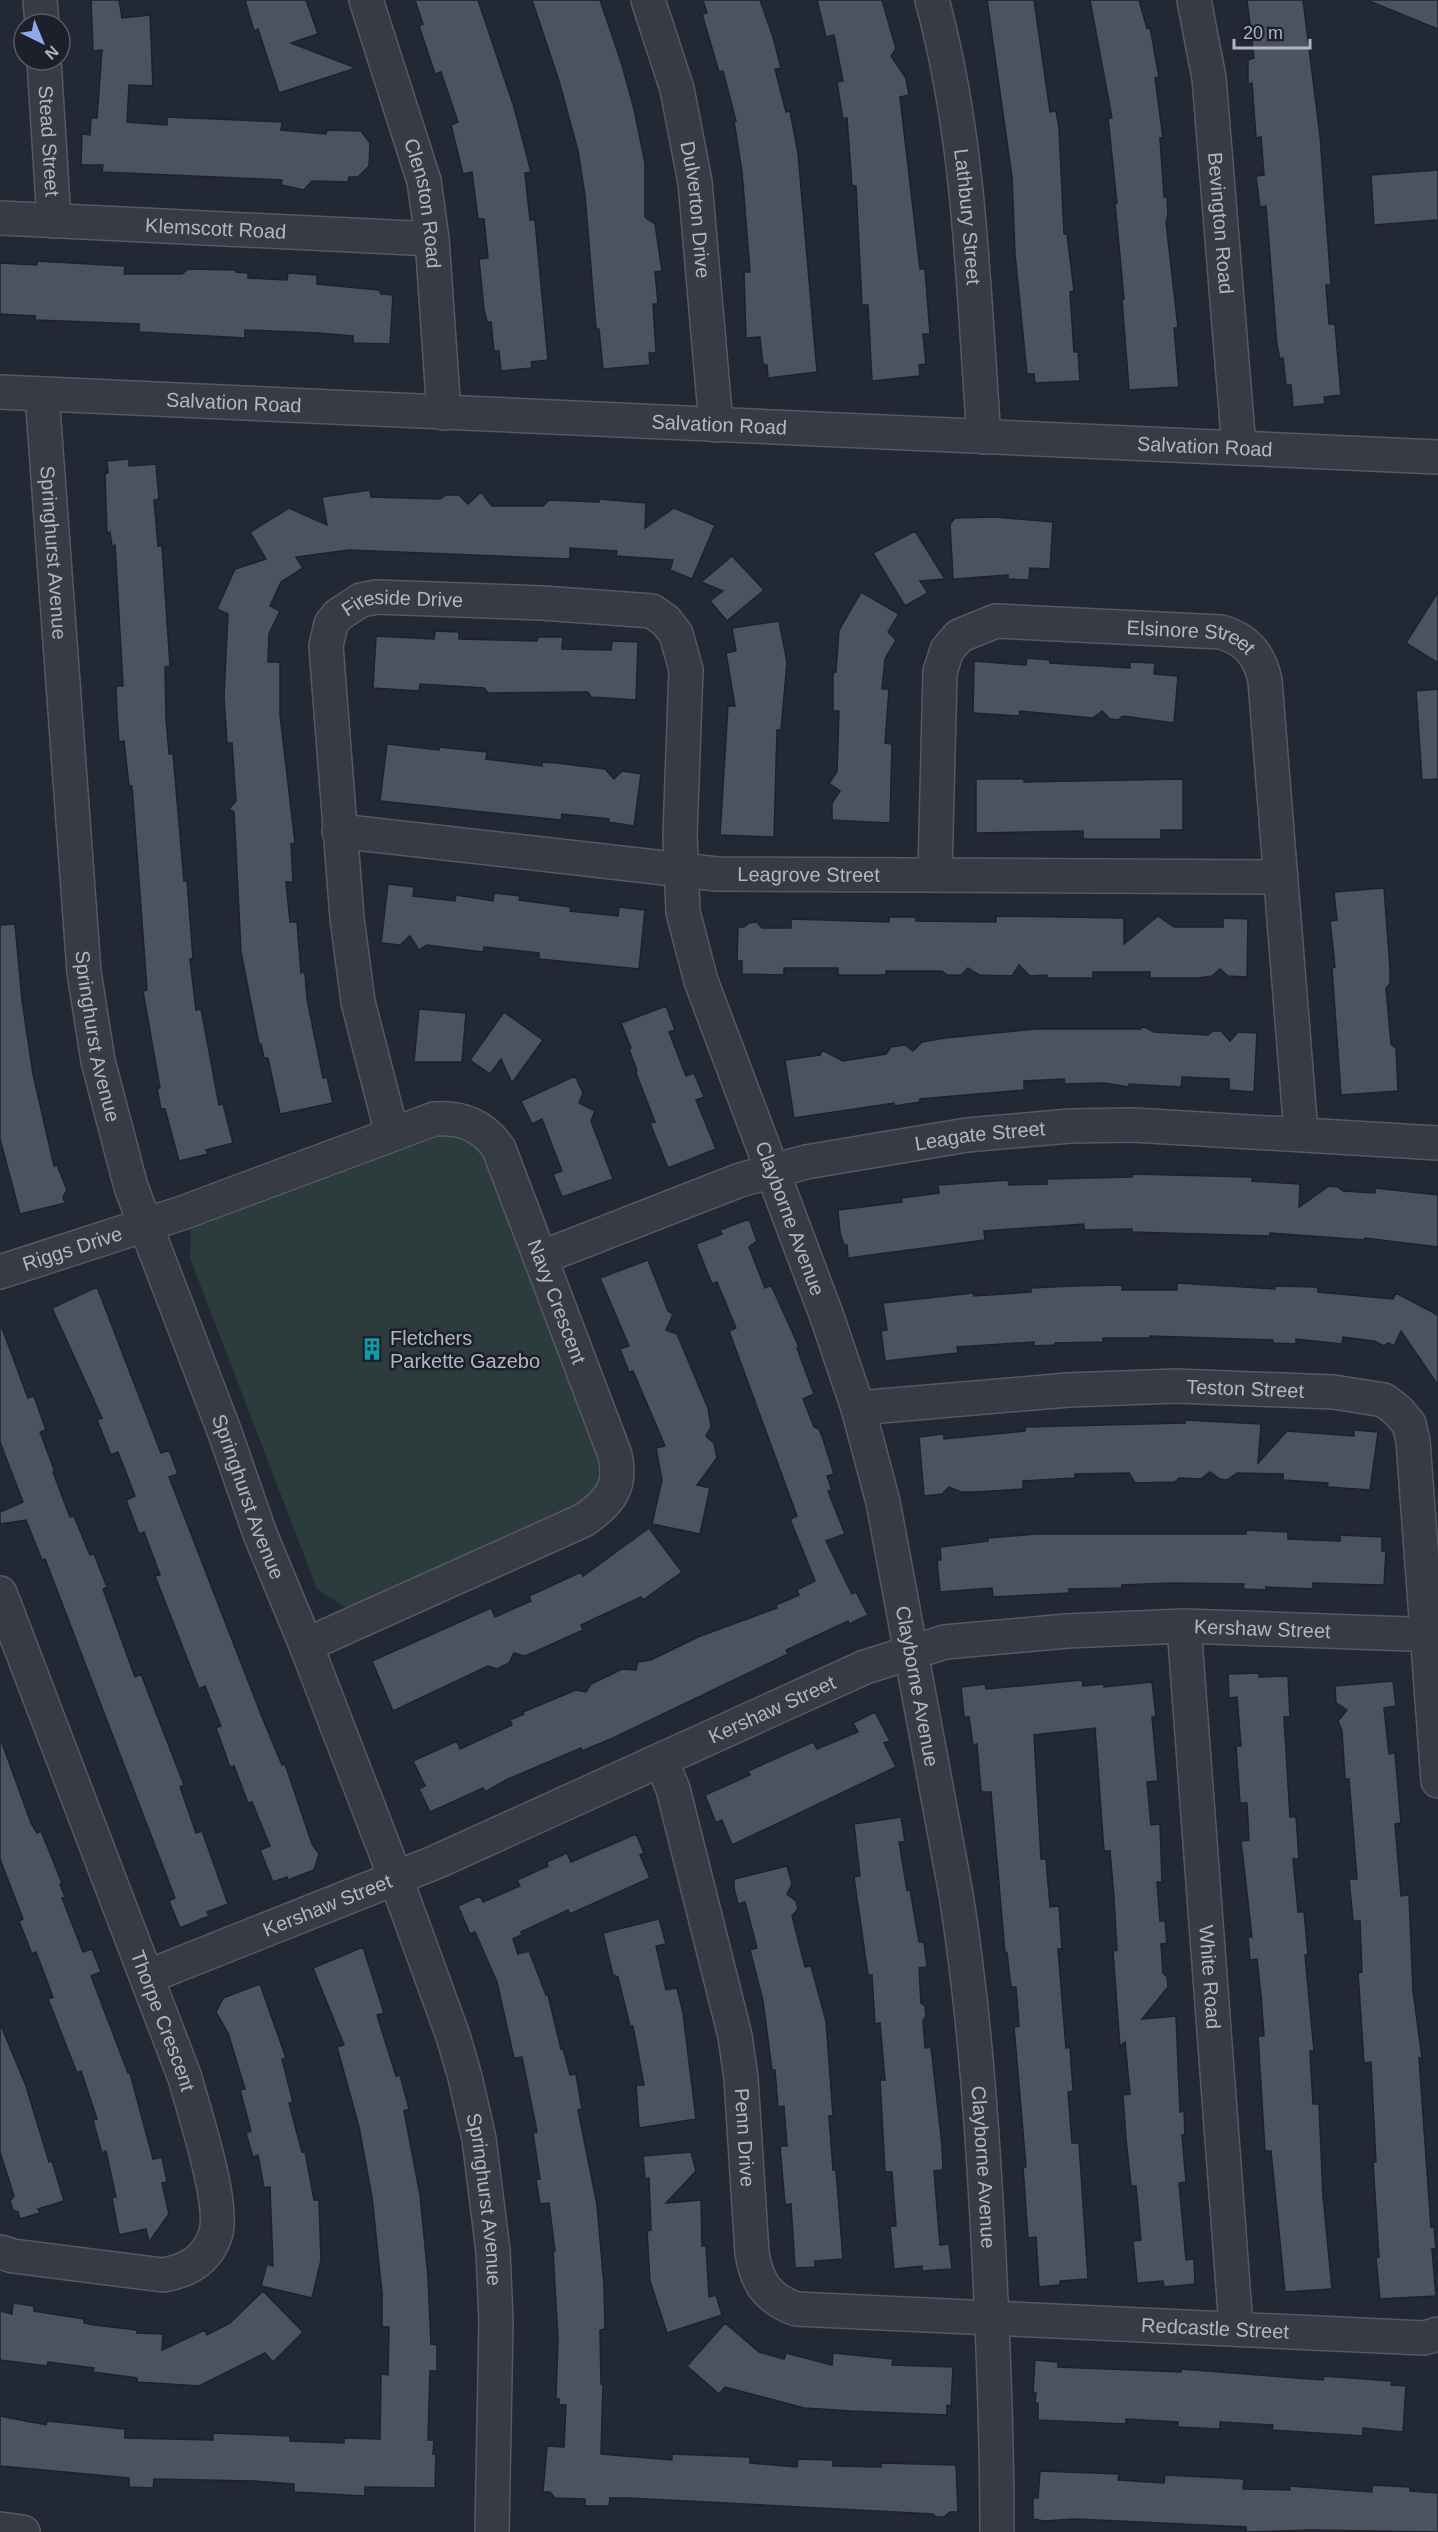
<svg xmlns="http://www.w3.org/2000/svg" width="1438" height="2532" font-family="Arial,sans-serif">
<rect width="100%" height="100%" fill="#232934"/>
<!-- green -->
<path fill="#2c3b3c" d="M448,1133C464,1136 473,1142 484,1155L599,1459L598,1485L581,1504L346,1608L317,1589L190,1258L191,1229L202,1222Z"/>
<!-- building -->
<path fill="#4b5360" stroke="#1d222c" stroke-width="1.5" d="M91,0H119L122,18L150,15L153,86L129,85L127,122L167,125V117L282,122L281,130L326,134L327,130L361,131L370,143L369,166L358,177H349L348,182L312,181L304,190L281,185L282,180L102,172L103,165H81L82,134L90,135L91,118H97L102,50L93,51Z
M245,0H306L318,34L291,43L356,68L279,93L258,29L254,31Z
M415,0H478L514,107L531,172L525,173L530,220H535L548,360L531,362L532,368L501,371L499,351H494L491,322H487L484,310L479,259L488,258L484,219H478L472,172L463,174L451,125L458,122L441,72L435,74L419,26L423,24Z
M532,0H600L622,65L634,109L645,163V217L655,224L662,271L655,272L658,304H653L656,353H649L650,365L603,369L599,329H596L585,195L578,151L559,81Z
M703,0H760L773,37L781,68L775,69L786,112L790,111L798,153L817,372L768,378L767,365L763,364L760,337L746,338L744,272H750L742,172L734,121H736L723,71L719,72L702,14L707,13Z
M817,0H882L896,49L891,56L906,78L909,95L900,97L920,269H925L930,334H923L926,364L919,365L920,376L872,381L868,305H862L856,186H852L847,118L843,119L837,82L843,81L834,35L826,37Z
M987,0H1034L1050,112L1056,111L1059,128L1064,234H1067L1074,291L1070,292L1074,352H1078L1080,381L1035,383L1034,374H1027L1015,254L1012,177Z
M1090,0H1139L1147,28L1150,27L1159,77L1155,78L1163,138H1160L1164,197H1167L1168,215L1166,222L1178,328H1174L1179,387L1129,390L1122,299H1124L1115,203H1117L1108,118H1112Z
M1247,0H1303L1320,136L1331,285H1326L1329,324H1335L1341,395L1324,397L1325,404L1293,407L1291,385H1286L1283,358L1280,359L1277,345L1266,206L1260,207L1256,176L1264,175L1261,137L1256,138L1252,83L1248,84V60L1254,58Z
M1369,0H1438V29L1369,1Z
M1438,170V220L1374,225L1371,175Z
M37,261L125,266L124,274H182L188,269L236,270V272L248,273V278L287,280L288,273L317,275V284L379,290L381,294L393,295L390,344L353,343V336L319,333L245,330V338L139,332V324L35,320V316L0,314V263L37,265Z
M129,459V466L156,464L159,499L154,500L158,546H162L170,666L165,667L166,718L169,754H173L184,881H187L193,958L190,959L196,1010L201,1009L219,1105L223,1104L233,1143L206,1150L208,1154L179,1161L165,1109H161L157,1088H160L143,991L147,990L132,786H129L124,741L119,742L117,716L116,686H123L115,545L112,546L110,532L107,533L105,473H108L107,461Z
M370,490L371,497L440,499L446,495H459L468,504L481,492L492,506H543L549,500L599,502V499L646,503L645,528L674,508L715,525L692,579L670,570L673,560L616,556L617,551L570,548V559L349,550L296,557L303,568L281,582L270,606L280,611L269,634L268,662H280V715L295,843L291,844L293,882H286L290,922H297L301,973L305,972L307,999L323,1078L327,1077L333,1103L280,1114L268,1058H264L261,1044H259L241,952L234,812L229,809L236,801L232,743H227L224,696L228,614L217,609L235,569L266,559L250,532L289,508L327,525L322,497Z
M994,517L1053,522L1050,569L1030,568L1029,580L1008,579V575L953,579L950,524L955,518Z
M915,531L945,579L920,581L928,593L905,606L873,553Z
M732,556L764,590L727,621L710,601L723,591L701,582Z
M861,592L899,614L888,632L896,640L885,659L882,689H889L885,743L892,744L890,823L832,820V803L840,791L829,783L837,772L839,711H833V671L836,672L839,630Z
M1438,592V663L1406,643Z
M779,621L787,662L781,730H777L774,837L720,835L728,706H735L726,653L736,651L732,628Z
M435,631L459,632V639L537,641L538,637H563L562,649L611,650L612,641L638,642L636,700L591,697L588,692L488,693L484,688L420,684L419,691L373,688L376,636L434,639Z
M1027,658L1050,660V663L1130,668V662L1155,663L1154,674L1178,676L1174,723L1123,716L1118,720L1110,719L1102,711L1093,718L1020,711L1019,716L973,713L974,661L1026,665Z
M1438,689V779L1422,780L1416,691Z
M387,744L439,750V747L487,752L486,759L542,766V762L557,763L605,769L614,779L622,771L641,774L634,826L608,822L609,819L562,814L561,820L380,801Z
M976,779H1024V782L1183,779V830H1161V839H1083V831L976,833Z
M388,884L414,887L413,896L455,901L456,895L493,901L494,893L520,896L519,900L571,907L570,911L618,916L619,907L645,910L639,969L539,959V953L484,947L483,952L427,945L419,950L410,936L400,945L381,943Z
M1384,888L1390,968V984L1386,988L1391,1044L1396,1048L1398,1091L1341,1095L1332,968L1335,967L1330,921L1337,920L1334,892Z
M996,916L1124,918V944L1158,916L1174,927H1223V918L1248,919L1247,977L1228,976L1220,969L1212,976L1198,978H1150V972H1093V978H1047V975L1030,976L1019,965L1012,976L979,975L968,968L961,975H947L942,971H886V975H838V968H784V975L742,974V961H737L738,927H744L749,923L757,922L762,928H791V919L889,922V917H916V921L996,922Z
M15,924L22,1000L33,1074L54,1166L57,1165L67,1190L63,1197L65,1203L20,1214L0,1139V925Z
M666,1006L675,1030L669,1032L686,1076L694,1073L704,1097L696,1100L716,1149L668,1168L650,1123L655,1122L636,1073L637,1071L629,1049L631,1048L621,1023Z
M419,1009L466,1013L462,1062H414Z
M504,1012L543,1040L512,1083L501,1059L490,1074L470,1060Z
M1143,1026L1154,1032L1208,1035L1213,1031H1221L1230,1041L1238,1032L1257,1033L1254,1092L1229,1090V1079L1182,1077L1181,1087L1129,1084V1087L1104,1083L1065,1084L1064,1079L1024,1081V1090L920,1099V1102L894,1106V1103L794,1118L785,1060L820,1055L822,1050L843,1061L886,1054L891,1047L905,1045L913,1051L922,1042L945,1038L1036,1029H1141Z
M575,1076L583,1093L579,1103L595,1111L591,1121L613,1179L562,1197L553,1174L562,1171L542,1119L532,1124L521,1101Z
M1132,1174L1252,1177V1181L1300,1184L1299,1207L1329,1186L1338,1187L1343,1191L1375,1193V1188L1438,1195V1247L1365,1238V1240L1270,1233V1236L1132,1232V1229L1084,1230V1224L984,1231L985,1240L848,1258L847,1245H844L840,1233L838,1210L902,1202L901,1198L939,1193L938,1185L1008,1180L1009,1185L1047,1184V1179L1132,1177Z
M749,1219L757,1241L749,1247L765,1288L771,1285L799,1347L797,1348L814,1394L803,1399L814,1427L819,1429L823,1439L834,1474L827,1476L832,1490L828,1491L845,1534L826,1541L852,1594L856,1592L868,1615L849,1624L848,1621L786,1650L788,1654L613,1738L582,1751L581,1748L508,1779L485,1792L483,1788L430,1812L419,1789L425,1786L413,1761L457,1741L460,1749L512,1725L510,1720L524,1714L523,1712L576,1690L586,1692L591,1684L610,1675L622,1669L636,1670L638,1662L651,1660L698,1637L777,1608L776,1605L799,1595L797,1590L815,1581L790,1519L797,1516L729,1331L736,1328L717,1282L712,1284L696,1244L722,1234L720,1230Z
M648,1260L668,1311L673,1314L666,1330L677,1334L708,1408L711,1427L706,1436L714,1443L717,1458L697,1485L710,1488L700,1534L652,1524L662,1480L656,1448L665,1446L633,1371L629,1372L620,1349L629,1346L600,1278Z
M1177,1283L1275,1289V1286L1318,1287V1292L1393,1299L1396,1293L1438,1315V1385L1401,1331L1394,1346L1388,1343L1384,1346L1374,1341L1343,1337L1342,1344L1296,1339V1344L1273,1343V1340L1150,1336V1338H1103V1342L1055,1343V1345L1034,1346V1342L957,1347L958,1353L885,1361L881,1331L887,1330L883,1303L973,1293L974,1296L1031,1292V1288L1072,1286L1122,1285V1290H1177Z
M97,1287L161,1453L169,1450L178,1474L169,1477L262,1717L282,1765L285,1764L312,1844L319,1854L314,1870L288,1880L287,1877L273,1882L260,1850L270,1846L252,1802L248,1803L234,1766L230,1767L216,1728L221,1726L205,1686L199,1689L155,1576L160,1575L144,1532L139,1534L126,1500L135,1496L118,1452L111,1455L97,1420L102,1418L52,1308Z
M0,1328H2L28,1398L34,1396L46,1430L40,1432L55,1472H53L70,1517L74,1516L90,1555L94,1554L107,1587L103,1589L135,1677L141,1674L184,1785L180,1787L196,1833L202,1831L228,1904L207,1912L209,1916L180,1928L169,1901L175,1898L45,1559L42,1560L26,1520L0,1524V1512L23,1502L0,1442Z
M1185,1420L1261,1424L1258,1463L1287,1431L1354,1436V1430L1378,1432L1370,1490L1327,1487L1328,1483L1283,1480V1474L1237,1473L1227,1480L1220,1479L1210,1472L1201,1479L1179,1478L1175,1482L1135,1483L1129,1473L1075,1474V1478L1023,1481V1489L976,1492H961L949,1487L942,1494L924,1496L919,1437L944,1434V1439L1025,1431V1427L1185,1423Z
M649,1528L682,1572L643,1600L641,1597L581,1625L583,1630L539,1650L525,1656L514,1653L509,1663L497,1669L488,1666L393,1711L372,1661L491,1608L495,1617L531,1601L529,1596L581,1572L583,1576Z
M1246,1530L1288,1532V1539L1340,1541V1535L1382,1537V1551H1386L1384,1585L1313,1583V1589L1266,1587V1590L1243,1589L1244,1584L1171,1583L1122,1585V1588L1069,1589V1593L993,1597L992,1588L940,1592L937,1560H941L940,1547L988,1541V1538L1036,1534H1246Z
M1259,1673V1677L1288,1676L1290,1717H1284L1290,1817H1296L1299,1859H1293L1298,1912H1304L1308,1955H1305L1314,2051H1310L1313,2104H1319L1323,2196L1332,2289L1285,2292L1271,2151H1265L1258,2036H1264L1261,1995L1257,1959L1250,1960L1248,1937H1252L1241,1841L1249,1840L1247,1803H1240L1236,1746H1241L1237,1697L1229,1698L1228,1674Z
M1082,1680L1083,1686L1104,1684V1687L1152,1682L1156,1716L1152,1717L1158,1781L1147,1782L1151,1825L1160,1824L1162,1882H1157L1160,1921H1165L1167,1943L1161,1944L1163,1973L1167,1977L1168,1987L1142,2019L1176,2016L1180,2112L1184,2111L1185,2135H1182L1186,2182L1179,2183L1186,2260L1194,2259L1195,2284L1164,2287L1163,2281L1137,2283L1133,2241L1141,2240L1136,2186H1131L1126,2139L1123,2095L1130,2094L1125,2042L1120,2047L1113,1951L1117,1950L1114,1898L1110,1851H1104L1095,1728L1034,1735L1041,1859H1046L1050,1907L1059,1906L1062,1949H1058L1066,2048L1070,2047L1073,2091L1068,2092L1072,2143H1079L1088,2279L1060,2281V2285L1039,2287L1036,2237L1028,2238L1023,2167H1026L1014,2027L1019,2026L1016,1987H1011L1007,1953H1005L991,1792H981L977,1744L973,1745L969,1717H964L961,1687L985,1684L986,1689Z
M1393,1681L1396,1706L1384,1708L1389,1754L1395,1753L1401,1823L1395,1824L1401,1896L1409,1895L1413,1991L1422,2058H1419L1431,2227L1434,2226L1436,2249H1432L1436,2296L1380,2299L1376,2258L1379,2257L1373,2162H1376L1371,2062L1364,2063L1358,1973L1362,1972L1360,1921H1353L1349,1879H1357L1349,1779H1345L1342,1731L1338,1721L1347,1710L1336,1703L1335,1686Z
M875,1712L890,1741L884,1743L896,1767L732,1845L722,1820L716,1823L705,1795L750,1775L748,1771L813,1742L817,1749L858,1732L853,1723Z
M0,1743H2L31,1823L37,1833L41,1831L62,1883L60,1884L65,1897L62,1898L83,1952L92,1949L101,1972L91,1976L128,2073H130L153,2159L162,2157L167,2182L162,2183L169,2214L149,2242L146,2229L119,2235L112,2198L116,2197L106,2151L102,2153L93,2120L97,2119L81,2071L77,2073L48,1999L53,1997L36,1952L32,1954L19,1921L23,1919L0,1859Z
M901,1817L905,1842H899L907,1890L910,1889L919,1942H924L927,1967L919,1968L921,2003L925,2006L926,2016L923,2021L925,2048L931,2047L942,2146L943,2170L934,2171L940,2245L949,2244L952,2269L922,2271V2266L894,2269L890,2226H896L892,2172H885L880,2080H885L880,2023L875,2024L872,1975H868L854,1877L860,1876L854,1824Z
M636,1834L644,1853L640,1855L650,1878L570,1914L568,1910L521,1932L522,1935L513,1939L518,1954L529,1951L546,1995H548L561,2049L563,2048L570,2075L576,2074L582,2109L578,2110L597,2205L604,2286L605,2329L600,2330L601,2384H603L601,2454L672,2460V2454L750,2457V2463L797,2467L798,2459L833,2460V2466L881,2467V2463L956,2465L958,2512H950L944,2517H936L933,2514L629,2498H610L609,2506H585V2499L555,2498L550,2492H543L547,2446L564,2447L566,2405H559V2399H556L558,2339L553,2251H555L549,2203L540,2204L536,2179H540L533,2133L537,2132L522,2057L514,2058L497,1982L475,1932L470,1934L458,1906L480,1896L483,1902L520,1886L517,1880L548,1866L547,1862L567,1853L571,1862Z
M787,1866L792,1884L787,1894L796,1901L798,1909L792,1916L805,1967L811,1966L826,2021L833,2116H829L833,2170H836L843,2259L815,2261V2267L795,2268L791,2204L785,2205L780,2146H787L784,2106L778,2107L775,2070H772L763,2001L750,1950L757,1948L745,1902L738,1904L734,1888V1879Z
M659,1919L666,1944L656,1946L666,1990L677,1988L683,2013L696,2119L639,2128L636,2085H644L633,2026H630L618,1977L613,1975L603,1933Z
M363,1947L384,2013L377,2015L396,2076L400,2075L409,2109L404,2111L420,2195L428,2277L431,2344L437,2345V2371H430L428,2440H434L433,2454H436L435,2488L365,2487V2496L294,2492V2484L253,2481L154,2479L153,2488L129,2487V2478L0,2466V2416L46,2425L47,2421L125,2429V2438L213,2440V2433L290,2436V2441L344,2443V2438L380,2439L381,2374L388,2375L389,2327H382V2293L372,2197L359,2127L337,2047L344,2045L313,1968Z
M260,1984L286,2058L282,2059L293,2102L289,2103L302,2152L305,2151L314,2200H319L321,2260L312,2298L261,2286L267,2264L273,2266L270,2187L264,2188L258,2155L253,2157L246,2133L251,2131L240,2090L245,2089L228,2033L216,2012L223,1998Z
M0,2023L26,2086L49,2162L52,2161L64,2201L38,2209L40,2213L20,2219L18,2212L13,2210L10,2201L14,2196L0,2152Z
M691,2152L696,2171L666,2203L701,2200L702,2246H706L709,2297L716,2295L722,2315L667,2333L650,2281L647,2231L651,2230L649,2178L645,2179L643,2156Z
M263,2291L303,2332L273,2362L265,2353L199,2386L137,2382V2378L93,2372L94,2368L48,2362L47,2366L0,2360V2311L12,2314L13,2303L34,2306V2311L84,2319V2323L94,2325L137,2330V2333L163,2334L162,2350L205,2330L207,2335L230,2323Z
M725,2323L759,2352L784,2359L786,2353L832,2365L833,2353L893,2359L892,2365L953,2367L951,2406L947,2405V2415L851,2411L804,2408L725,2387L719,2394L687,2366Z
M1035,2360L1058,2362V2367L1181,2372V2369L1323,2380L1324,2376L1392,2381L1391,2385L1406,2386L1403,2432L1363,2428V2436L1272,2430L1273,2425L1220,2422V2429L1178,2427V2422L1126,2419V2424L1038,2420V2403H1035L1036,2393H1033Z
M1040,2471L1119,2474L1118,2480L1164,2483L1165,2475L1244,2479L1243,2489L1290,2490V2486L1372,2492V2485L1410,2487V2491L1438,2493V2532L1312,2530L1246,2532V2527L1075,2519L1044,2521L1033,2519V2498H1038Z"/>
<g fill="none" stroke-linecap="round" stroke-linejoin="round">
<!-- minor casing -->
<g stroke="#545963" stroke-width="36">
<g id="minor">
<path d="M40,0L42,24"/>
<path id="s1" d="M366,0L424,181L432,239L444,413"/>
<path id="s2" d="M648,0L677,89L695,182L716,425"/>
<path id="s3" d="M932,0C971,142 973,291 984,437"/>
<path id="s4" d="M1194,0L1209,78L1239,448"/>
<path id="s5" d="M44,60L54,221"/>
<path id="s6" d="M0,218L432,239"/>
<path id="s7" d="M0,392L1438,457"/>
<path id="s8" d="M42,394L84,972L98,1061L131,1187L225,1433L260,1534L306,1645L396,1879L453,2036L465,2077L479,2139L493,2251L496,2321L492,2532"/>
<path id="s9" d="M339,831L717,874L1281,877"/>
<path id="s10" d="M935,874L940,672L947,650L959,636L996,621L1221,632C1246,639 1260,655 1265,681L1301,1133"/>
<path id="s11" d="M392,1134L358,1002L347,918L326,646L331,624L338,615L361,600L376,597L542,603L652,611L666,621L676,634L686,670L680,835L683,912L701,981L826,1314L858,1408L883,1502L956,1894C974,2008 982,2123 988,2237C993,2336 997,2434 997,2532"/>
<path id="s12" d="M540,1258L740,1180L806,1162L967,1135L1070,1126L1133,1125L1438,1143"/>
<path id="s13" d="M0,1272L182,1213L434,1119C462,1117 483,1125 499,1149L615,1455C622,1487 610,1502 584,1520L306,1645"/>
<path id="s14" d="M858,1408L1068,1390L1176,1386L1333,1392L1384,1400L1398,1411L1409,1424L1413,1441L1438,1781"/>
<path id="s15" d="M0,1593L185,2078C194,2112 226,2206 215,2236C206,2261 187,2271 163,2275L13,2256L0,2252"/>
<path id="s16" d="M1184,1626L1236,2327"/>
<path id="s17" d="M661,1760L673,1789L735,2036L741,2078L752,2253C757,2283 767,2298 796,2309L1424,2338L1438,2334"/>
<path id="s18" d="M147,1977L436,1862L865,1667L945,1642L1067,1631L1184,1626L1438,1635"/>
<path d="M0,2529L23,2532"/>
</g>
</g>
<!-- minor -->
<use href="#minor" stroke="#363b45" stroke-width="33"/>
</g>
<!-- icons -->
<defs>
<g id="building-bare" transform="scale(1.8)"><path d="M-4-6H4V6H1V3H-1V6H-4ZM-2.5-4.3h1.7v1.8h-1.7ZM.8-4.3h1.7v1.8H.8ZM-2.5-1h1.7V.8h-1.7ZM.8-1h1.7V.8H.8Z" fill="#0f9aa8" stroke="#1b202a" stroke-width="2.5" paint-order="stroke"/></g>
</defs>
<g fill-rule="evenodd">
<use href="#building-bare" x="372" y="1349"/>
</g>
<g text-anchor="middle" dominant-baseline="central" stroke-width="5" stroke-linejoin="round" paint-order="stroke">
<!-- street labels -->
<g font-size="20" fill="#b1b6c2" stroke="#1b202a">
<text stroke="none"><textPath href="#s5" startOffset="81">Stead Street</textPath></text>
<text stroke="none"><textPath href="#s1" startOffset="212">Clenston Road</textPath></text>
<text stroke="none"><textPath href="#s2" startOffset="216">Dulverton Drive</textPath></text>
<text stroke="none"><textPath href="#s3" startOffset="220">Lathbury Street</textPath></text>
<text stroke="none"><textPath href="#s4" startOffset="225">Bevington Road</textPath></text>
<text stroke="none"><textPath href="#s6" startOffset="216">Klemscott Road</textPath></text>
<text stroke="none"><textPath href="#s7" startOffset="234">Salvation Road</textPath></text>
<text stroke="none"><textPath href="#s7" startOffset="720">Salvation Road</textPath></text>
<text stroke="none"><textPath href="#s7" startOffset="1206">Salvation Road</textPath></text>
<text stroke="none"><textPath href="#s8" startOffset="159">Springhurst Avenue</textPath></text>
<text stroke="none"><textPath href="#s11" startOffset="596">Fireside Drive</textPath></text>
<text stroke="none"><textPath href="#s10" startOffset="480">Elsinore Street</textPath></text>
<text stroke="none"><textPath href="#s9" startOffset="472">Leagrove Street</textPath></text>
<text stroke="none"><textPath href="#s8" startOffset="645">Springhurst Avenue</textPath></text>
<text stroke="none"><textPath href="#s12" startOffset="459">Leagate Street</textPath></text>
<text stroke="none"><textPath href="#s11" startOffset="1485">Clayborne Avenue</textPath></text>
<text stroke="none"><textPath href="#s13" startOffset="76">Riggs Drive</textPath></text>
<text stroke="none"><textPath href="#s13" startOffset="699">Navy Crescent</textPath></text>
<text stroke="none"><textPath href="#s14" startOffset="388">Teston Street</textPath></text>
<text stroke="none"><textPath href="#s8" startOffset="1131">Springhurst Avenue</textPath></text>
<text stroke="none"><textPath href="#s18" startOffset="1184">Kershaw Street</textPath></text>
<text stroke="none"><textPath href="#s11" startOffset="1971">Clayborne Avenue</textPath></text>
<text stroke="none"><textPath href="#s18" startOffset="680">Kershaw Street</textPath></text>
<text stroke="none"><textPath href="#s18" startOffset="194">Kershaw Street</textPath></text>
<text stroke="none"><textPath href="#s16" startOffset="352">White Road</textPath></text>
<text stroke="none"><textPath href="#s15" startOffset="458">Thorpe Crescent</textPath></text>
<text stroke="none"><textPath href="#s17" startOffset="388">Penn Drive</textPath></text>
<text stroke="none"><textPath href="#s11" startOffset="2457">Clayborne Avenue</textPath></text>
<text stroke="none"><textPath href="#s8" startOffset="1875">Springhurst Avenue</textPath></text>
<text stroke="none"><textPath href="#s17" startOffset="999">Redcastle Street</textPath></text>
</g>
<!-- poi labels -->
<g font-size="20" fill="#b1b6c2" stroke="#1b202a" text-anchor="start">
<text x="390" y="1338">Fletchers<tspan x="390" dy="23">Parkette Gazebo</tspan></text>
</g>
</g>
<!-- north arrow -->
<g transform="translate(42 42) rotate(137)"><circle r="28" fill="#1b202a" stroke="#575c67" stroke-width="1.5"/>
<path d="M0-4.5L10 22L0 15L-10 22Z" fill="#8eaae9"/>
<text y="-9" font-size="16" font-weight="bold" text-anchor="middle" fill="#b1b6c2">N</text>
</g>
<!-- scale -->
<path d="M1234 39v9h76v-9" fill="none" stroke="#b1b6c2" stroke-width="3"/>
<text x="1243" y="39" font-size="18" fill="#b1b6c2" stroke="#1b202a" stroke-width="4.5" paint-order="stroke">20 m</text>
</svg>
